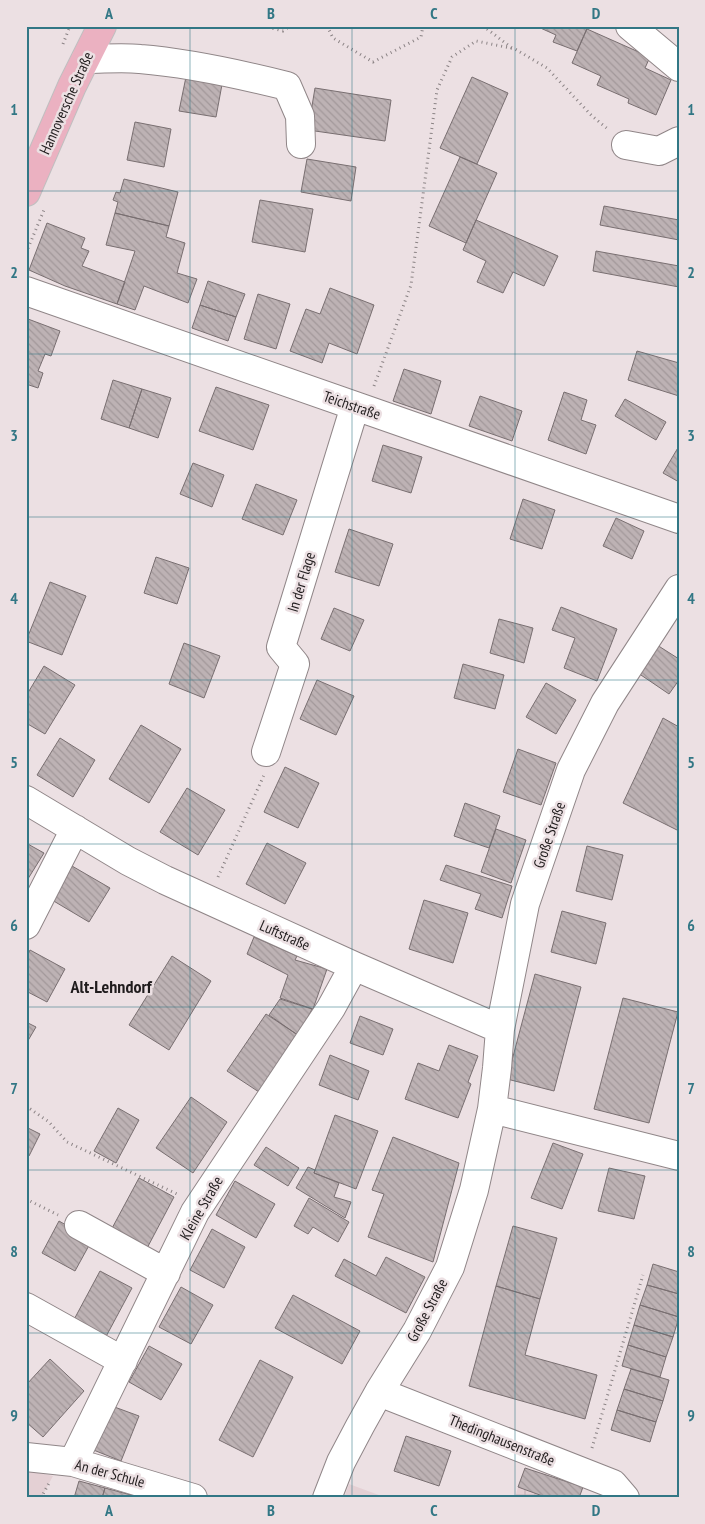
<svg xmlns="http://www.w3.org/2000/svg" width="705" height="1524" font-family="'PT Sans Narrow',sans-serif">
<defs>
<pattern id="industrial-grid" width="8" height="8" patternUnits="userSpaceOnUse" patternTransform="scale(1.25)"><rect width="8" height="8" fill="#e4d0d4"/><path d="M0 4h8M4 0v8" fill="none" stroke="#c3b2b6"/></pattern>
<pattern id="building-back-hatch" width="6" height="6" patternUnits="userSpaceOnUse" patternTransform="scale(1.25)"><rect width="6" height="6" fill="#bdb2b4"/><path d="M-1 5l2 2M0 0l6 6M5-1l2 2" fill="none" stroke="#a2989a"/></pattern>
</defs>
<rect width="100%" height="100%" fill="#ece0e3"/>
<!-- built -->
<path fill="#e4d0d4" d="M26,1470L53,1476L41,1498H26Z
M349,1484L387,1498H344Z"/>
<!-- industrial -->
<path fill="url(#industrial-grid)" d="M518,1487L548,1498H515Z"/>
<!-- building -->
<path fill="url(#building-back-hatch)" stroke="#796f71" d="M536,26H588L577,51L553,42L556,35Z
M587,29L650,57L645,68L671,80L656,115L628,103L629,99L597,85L601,76L572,63Z
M187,72L223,79L216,117L179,111Z
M472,77L508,93L477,164L440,148Z
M315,88L391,100L385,141L308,130Z
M135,122L171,129L164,167L127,160Z
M460,157L497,173L466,243L429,226Z
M307,159L356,167L351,201L301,192Z
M124,179L178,192L169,226L115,213L118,202L113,200L116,192L120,193Z
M260,200L313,209L305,252L252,242Z
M604,206L679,220V240L600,225Z
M115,213L169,226L166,237L185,243L177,273L197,279L188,303L144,286L135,310L117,304L135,251L106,245Z
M476,220L558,256L544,286L513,272L503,293L477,282L486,261L463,250Z
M47,223L85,238L81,248L89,251L82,266L125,282L117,304L65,286L29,270Z
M596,251L679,266V287L593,271Z
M208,281L245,294L236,317L200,305Z
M330,288L374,305L357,354L329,343L322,363L290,351L306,309L320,314Z
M258,294L290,304L276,349L244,339Z
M200,305L236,317L228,341L192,328Z
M28,319L60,331L51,356L45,354L38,371L43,373L38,388L26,384V323Z
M637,351L679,363V396L628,380Z
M404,369L441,381L431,414L393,401Z
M113,380L142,389L129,428L101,419Z
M216,387L269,405L253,450L199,431Z
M142,389L171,398L158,438L129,428Z
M564,392L587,400L581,420L596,425L586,454L548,440Z
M480,396L522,411L512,441L469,426Z
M625,399L666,422L656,440L615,416Z
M383,445L422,457L411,493L372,481Z
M679,446V482L663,473Z
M193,463L224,475L212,507L180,494Z
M256,484L297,500L283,535L242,519Z
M523,499L555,510L542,549L510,539Z
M616,518L644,531L632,559L603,546Z
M349,529L393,544L379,586L335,572Z
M156,557L189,568L177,604L144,593Z
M50,582L86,596L62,655L26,641Z
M561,607L617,629L597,681L564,668L575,638L552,630Z
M334,608L364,620L350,651L321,639Z
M499,619L533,628L524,663L490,653Z
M184,643L220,656L204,698L169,684Z
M657,645L679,659V680L669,694L638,673Z
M463,664L504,675L495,709L454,698Z
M44,666L75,685L45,734L26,723V696Z
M317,680L354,696L336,735L300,719Z
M546,683L576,700L556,734L526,717Z
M663,718L679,727V831L623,803Z
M141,725L181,749L149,803L109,779Z
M60,738L95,760L73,797L37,775Z
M518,749L556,763L541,805L503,792Z
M285,767L319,783L298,828L264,812Z
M187,788L225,810L198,855L160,832Z
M465,803L500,816L489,848L454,836Z
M496,829L526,840L511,883L481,872Z
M26,843L44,853L26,882Z
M267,843L306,863L285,904L246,884Z
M587,846L623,855L612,900L576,891Z
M446,865L512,886L502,918L475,909L481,894L440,880Z
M72,866L110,888L89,922L52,900Z
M424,900L468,913L453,963L409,949Z
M562,911L606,923L596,964L551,952Z
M254,937L297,956L295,960L327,969L313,1009L280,998L288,975L247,954Z
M30,950L65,969L47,1002L26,991V958Z
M172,956L211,981L169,1050L129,1025Z
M535,974L581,987L554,1091L507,1079Z
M623,998L678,1012L649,1123L594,1109Z
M280,999L312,1009L299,1036L269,1015Z
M266,1014L301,1037L262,1094L227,1071Z
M360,1016L393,1029L383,1055L350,1043Z
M26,1022L36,1027L26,1044Z
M449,1045L478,1056L468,1082L471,1084L458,1118L405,1099L418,1063L439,1071Z
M330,1055L369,1071L358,1100L319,1085Z
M191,1097L227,1122L193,1173L156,1148Z
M118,1108L139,1120L116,1163L94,1151Z
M335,1115L378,1131L356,1189L314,1173Z
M26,1127L40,1134L29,1156L26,1154Z
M393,1137L459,1163L433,1262L368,1237L384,1194L372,1190Z
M553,1143L583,1154L562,1209L531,1198Z
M266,1147L299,1168L288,1186L254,1165Z
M308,1167L315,1170L314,1173L339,1183L334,1197L351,1202L345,1218L296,1188Z
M609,1168L645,1176L634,1219L598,1211Z
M139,1178L174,1197L145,1252L110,1232Z
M235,1181L275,1204L256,1238L216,1215Z
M309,1198L349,1222L338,1242L313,1227L308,1234L294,1226Z
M59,1221L92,1240L75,1271L42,1253Z
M513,1226L557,1238L540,1299L496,1286Z
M212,1229L245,1247L224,1288L190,1270Z
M386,1257L425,1277L406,1313L335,1276L344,1259L376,1276Z
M653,1264L679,1272V1294L647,1285Z
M100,1271L132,1288L102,1344L70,1327Z
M647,1285L679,1294V1317L640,1305Z
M496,1286L540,1299L525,1355L597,1375L585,1419L469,1386Z
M181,1287L213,1305L191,1344L159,1327Z
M293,1295L360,1331L342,1364L275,1328Z
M640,1305L679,1317L673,1337L634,1325Z
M634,1325L673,1337L666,1357L628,1345Z
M628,1345L666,1357L660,1377L622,1366Z
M149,1346L182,1364L161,1400L129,1382Z
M50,1359L84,1391L43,1437L26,1422V1385Z
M260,1360L293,1377L253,1457L219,1440Z
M631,1369L669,1380L663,1401L624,1389Z
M624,1389L663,1401L656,1422L617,1410Z
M109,1405L139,1416L121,1461L91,1449Z
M617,1410L656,1422L650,1442L611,1430Z
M406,1436L451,1451L439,1486L394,1471Z
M525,1468L583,1487L579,1498H548L518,1487Z
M79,1481L105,1488L102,1498H74Z
M105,1488L131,1495L130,1498H102Z"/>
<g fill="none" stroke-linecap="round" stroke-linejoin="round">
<!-- minor casing -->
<g stroke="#908688" stroke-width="30">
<path id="minor" d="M630,26L679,67
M86,59C104,59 122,57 140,59C190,63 239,74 287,86L300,116L301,144
M626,145L659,151L679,141
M26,291L679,519
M266,752L295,664L281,647L355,406
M26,800L128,861L165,880L354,966L500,1029
M26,925L75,829
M492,1109L679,1156
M79,1225L166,1273
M26,1307L123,1361
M379,1392L613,1484L625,1498
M26,1457L73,1462L193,1498
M73,1462L195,1212L331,1008L354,966
M327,1498L341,1462L360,1426L379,1392L417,1331L450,1267L474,1190L492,1109L497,1068L500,1029L525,904L571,770L605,703L679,589"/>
</g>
<!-- major casing -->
<g stroke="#c1bfc0" stroke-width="30">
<path id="major" d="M26,192L72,86L102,26"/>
</g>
<!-- path -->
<path stroke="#8b8385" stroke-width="3" stroke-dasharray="1 4" stroke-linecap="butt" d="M263,26L283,31L290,26
M327,26L333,38L373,62L421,37L423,26
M483,26L512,48
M63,44L70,26
M26,253L44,210
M374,386L411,285L437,90L452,57L476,41L515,49L547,68L592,116L609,130
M218,877L264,775
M26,1106L49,1122L67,1142L177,1194
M26,1199L58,1215
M592,1448L643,1275
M41,1498L49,1483"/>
<!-- minor -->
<use href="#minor" stroke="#fff" stroke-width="28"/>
<!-- major -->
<use href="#major" stroke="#ebb1c1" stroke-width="28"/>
</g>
<!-- grid -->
<path fill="none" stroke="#327785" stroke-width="1" stroke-opacity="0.55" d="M190,26V1498M352,26V1498M515,26V1498M26,191H679M26,354H679M26,517H679M26,680H679M26,844H679M26,1007H679M26,1170H679M26,1333H679"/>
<g text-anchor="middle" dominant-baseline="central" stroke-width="5" stroke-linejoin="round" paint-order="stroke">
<!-- street labels -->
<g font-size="15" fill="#201c1d" stroke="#ece0e3">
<text transform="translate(66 103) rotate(-66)">Hannoversche Straße</text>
<text transform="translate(352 405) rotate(19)">Teichstraße</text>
<text transform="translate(301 582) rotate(-73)">In der Flage</text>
<text transform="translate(549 835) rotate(-71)">Große Straße</text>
<text transform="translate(285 935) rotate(24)">Luftstraße</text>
<text transform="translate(201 1208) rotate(-60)">Kleine Straße</text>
<text transform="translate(427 1310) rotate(-62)">Große Straße</text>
<text transform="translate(502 1440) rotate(22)">Thedinghausenstraße</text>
<text transform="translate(110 1473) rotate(15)">An der Schule</text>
</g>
<!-- quarter labels -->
<g font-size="18" font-weight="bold" fill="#201c1d" stroke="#ece0e3">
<text x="111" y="986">Alt-Lehndorf</text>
</g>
</g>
<!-- border -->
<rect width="705" height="1524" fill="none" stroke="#ece0e3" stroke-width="55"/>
<rect x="28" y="28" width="650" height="1468" fill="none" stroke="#327785" stroke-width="2"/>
<g font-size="16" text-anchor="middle" font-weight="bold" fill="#327785">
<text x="109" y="19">A</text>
<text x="271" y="19">B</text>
<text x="434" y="19">C</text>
<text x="596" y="19">D</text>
<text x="14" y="115">1</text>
<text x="691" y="115">1</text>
<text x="14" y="278">2</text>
<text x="691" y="278">2</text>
<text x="14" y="441">3</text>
<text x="691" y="441">3</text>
<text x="14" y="604">4</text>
<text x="691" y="604">4</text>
<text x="14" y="768">5</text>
<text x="691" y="768">5</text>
<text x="14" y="931">6</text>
<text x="691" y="931">6</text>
<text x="14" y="1094">7</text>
<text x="691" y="1094">7</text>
<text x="14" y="1257">8</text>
<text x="691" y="1257">8</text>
<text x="14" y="1421">9</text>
<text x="691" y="1421">9</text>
<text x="109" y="1516">A</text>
<text x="271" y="1516">B</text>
<text x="434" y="1516">C</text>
<text x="596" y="1516">D</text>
</g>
</svg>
